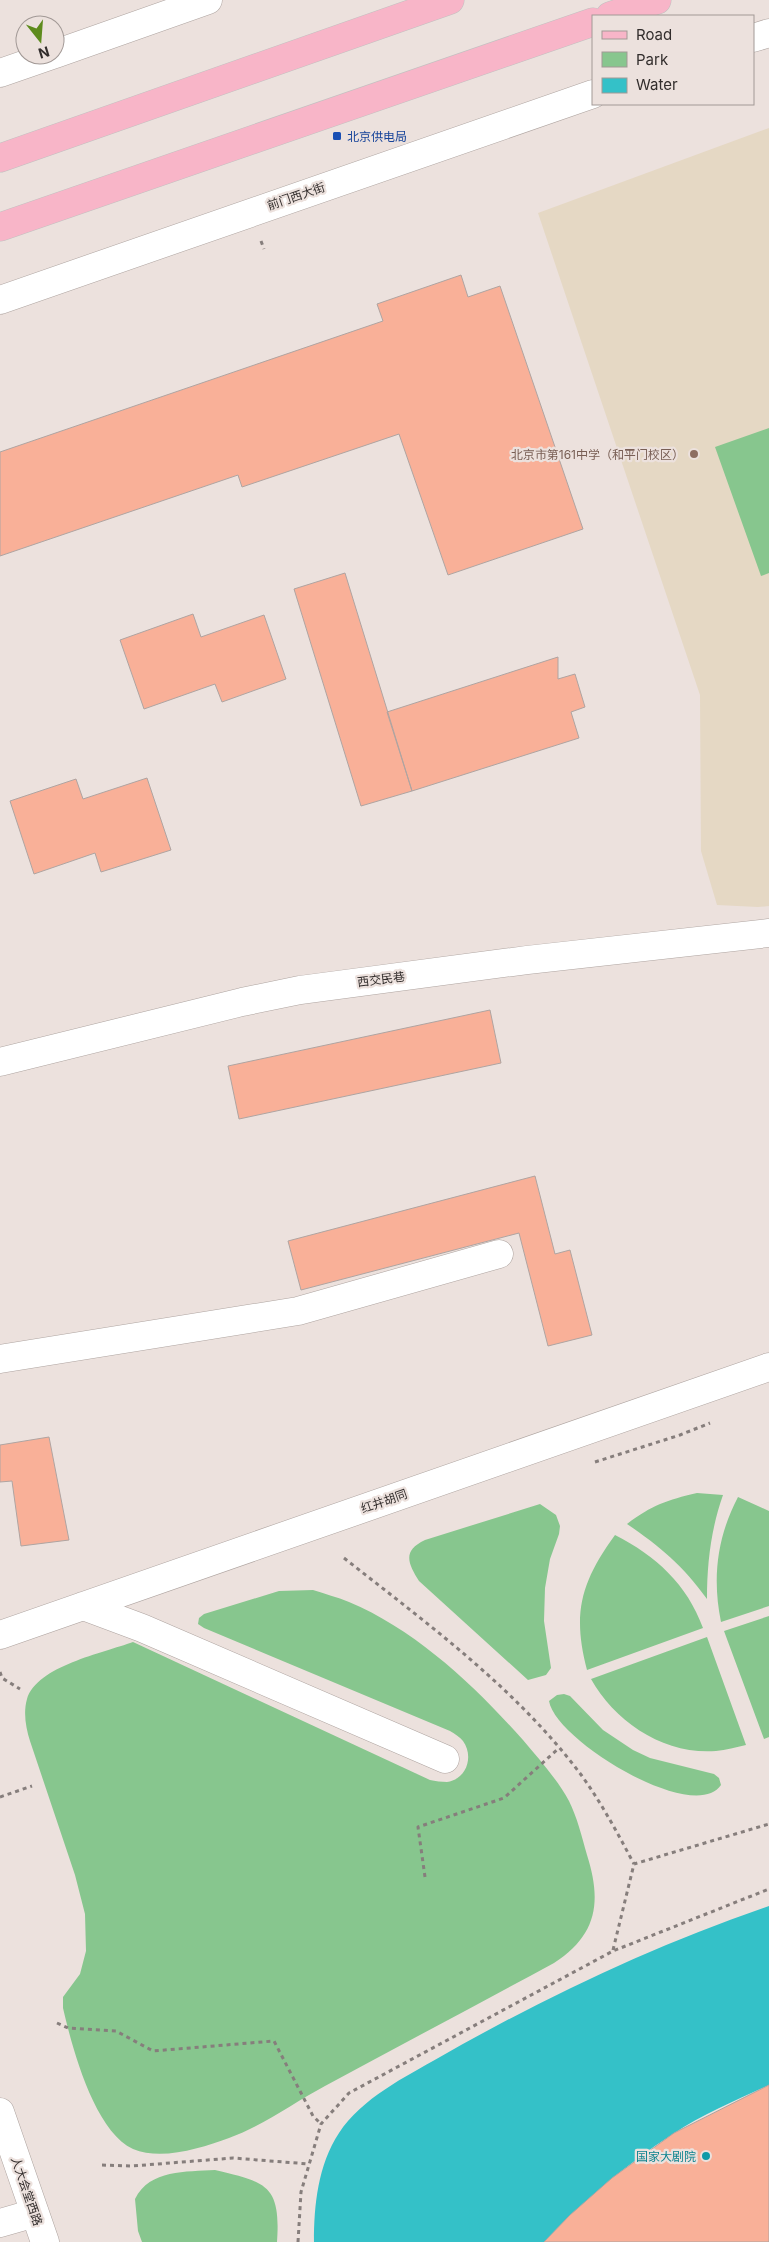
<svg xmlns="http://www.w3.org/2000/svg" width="769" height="2242" font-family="Inter,'Noto Sans SC',sans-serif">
<rect width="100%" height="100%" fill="#ece1dd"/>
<!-- education -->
<path fill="#e5d8c4" d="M769,128V906L758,907L717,905L701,851L700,695L538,213Z"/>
<!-- green -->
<path fill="#87c68e" d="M769,428V573L761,576L715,447Z
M697,1493L723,1495C711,1529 707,1563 707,1599C683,1566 661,1547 627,1524C652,1505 667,1500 697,1493Z
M738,1497L769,1511V1606L721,1622C712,1578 717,1537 738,1497Z
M540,1504L556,1515L560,1526L559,1534L550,1559L545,1588L544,1621L551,1668L546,1675L528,1680L419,1581C408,1563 402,1551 425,1540Z
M615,1535C656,1556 687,1584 703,1628L587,1670C572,1613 581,1582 615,1535Z
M313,1590C325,1594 337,1597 349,1602C416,1630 475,1686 523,1740C539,1759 557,1779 569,1801C577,1817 582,1837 587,1855C602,1902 597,1935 554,1963C478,2004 401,2045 325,2086C293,2103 263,2126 229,2138C201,2148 162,2161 133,2149C94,2131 72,2047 63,2008V1997L80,1974L86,1951L85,1914L75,1875L30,1741C26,1728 23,1713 27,1699C37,1666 103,1653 133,1642L430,1780C435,1781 442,1782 447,1782C467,1779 474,1756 463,1741C460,1737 455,1734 450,1731L204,1628L198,1624L199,1618L204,1614L279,1591Z
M769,1616V1737L764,1739L724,1631Z
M707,1637L746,1745C736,1747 726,1750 716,1751C664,1755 615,1722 591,1679Z
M564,1694L570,1696L603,1730L633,1750L650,1758L714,1774L719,1778L721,1785C694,1825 555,1740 549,1701L557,1695Z
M215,2170C266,2182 281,2185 277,2242H142L138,2231L135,2199C150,2169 186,2172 215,2170Z"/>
<!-- water -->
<path fill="#34c1c8" d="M769,1906V2085C737,2100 703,2114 673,2134C626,2164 583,2202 544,2242H314C314,2205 318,2165 339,2133C362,2098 405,2077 440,2057C545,1997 655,1945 769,1906Z"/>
<!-- building -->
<path fill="#f9b098" stroke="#afa4a1" d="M461,275L468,297L500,286L583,529L448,575L399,434L242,487L238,475L0,556V452L383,321L377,304Z
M345,573L412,791L361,806L294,589Z
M193,614L201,637L264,615L286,679L222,702L215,684L144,709L120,640Z
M558,657V679L575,674L585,707L571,712L579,738L412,791L387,712Z
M147,778L171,850L101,872L95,853L34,874L10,801L76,779L83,799Z
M490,1010L501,1063L239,1119L228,1066Z
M535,1176L555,1254L570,1250L592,1335L548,1346L519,1233L301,1290L288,1241Z
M49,1437L69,1540L21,1546L12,1481L0,1482V1445Z
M769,2085V2242H544L570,2215L612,2178L674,2133Z"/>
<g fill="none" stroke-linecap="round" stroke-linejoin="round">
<!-- minor casing -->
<g stroke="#aea4a0" stroke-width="29">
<path id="minor" d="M753,38L769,33
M55,54L208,0
M0,73L52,55
M0,300L593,94
M0,1062L242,1002L300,990L527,960L769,933
M0,1359L298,1311L499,1254
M83,1606L142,1628L445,1759
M0,1635L769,1367
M0,2112L45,2242
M0,2223L35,2213"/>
</g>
<!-- major casing -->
<g stroke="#c2c0c0" stroke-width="29">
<path id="major" d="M610,16L657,0
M0,158L450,0
M0,227L593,22"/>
</g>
<!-- path -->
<path stroke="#867e7c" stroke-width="3" stroke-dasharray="4 4" stroke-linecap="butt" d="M261,241L264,249
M595,1462L680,1435L710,1423
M344,1558C429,1625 517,1689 582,1776C602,1804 618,1834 634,1864
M0,1672L2,1678L20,1689
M0,1797L32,1786
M425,1877L418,1827L504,1798L559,1748
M613,1950L634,1864L769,1824
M57,2023L68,2028L116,2031L153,2051L274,2041L313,2116L321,2124
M102,2165L132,2166L233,2158L309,2164
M298,2242L301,2192L321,2124L349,2093L613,1951L769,1889"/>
<!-- minor -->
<use href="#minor" stroke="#fff" stroke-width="28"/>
<!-- major -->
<use href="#major" stroke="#f8b5c8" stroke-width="28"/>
</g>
<!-- markers -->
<rect fill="#1a4fb4" stroke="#ece1dd" stroke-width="2" x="332" y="131" width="10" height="10" rx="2.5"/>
<circle fill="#8d6e63" stroke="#ece1dd" stroke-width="2" cx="694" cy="454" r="5"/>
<circle fill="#0f9aa8" stroke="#ece1dd" stroke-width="2" cx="706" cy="2156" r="5"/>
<g text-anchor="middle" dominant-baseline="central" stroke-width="4.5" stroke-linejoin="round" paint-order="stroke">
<!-- transit labels -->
<g font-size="12" fill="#164399" stroke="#ece1dd" text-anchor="start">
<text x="347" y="136">北京供电局</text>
</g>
<!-- street labels -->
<g font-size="12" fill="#322d2c" stroke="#ece1dd">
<text transform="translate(296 196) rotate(-19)">前门西大街</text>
<text transform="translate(381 979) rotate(-7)">西交民巷</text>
<text transform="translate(384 1501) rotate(-19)">红井胡同</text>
<text transform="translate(27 2191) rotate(71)">人大会堂西路</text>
</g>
<!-- education labels -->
<g font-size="12" fill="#785e54" stroke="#ece1dd" text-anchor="end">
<text x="684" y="454">北京市第161中学（和平门校区）</text>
</g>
<!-- culture labels -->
<g font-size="12" fill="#0d838f" stroke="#ece1dd" text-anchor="end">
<text x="696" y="2156">国家大剧院</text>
</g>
</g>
<!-- legend -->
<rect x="592" y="15" width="162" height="90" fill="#ece1dd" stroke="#a29996"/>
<rect x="602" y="31" width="25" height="8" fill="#f8b5c8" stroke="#a29996"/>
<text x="636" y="40" font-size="15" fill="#322d2c">Road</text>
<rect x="602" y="52" width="25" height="15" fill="#87c68e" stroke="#a29996"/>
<text x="636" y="65" font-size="15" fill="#322d2c">Park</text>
<rect x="602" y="78" width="25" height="15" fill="#34c1c8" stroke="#a29996"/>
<text x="636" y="90" font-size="15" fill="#322d2c">Water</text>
<!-- north arrow -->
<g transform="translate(40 40) rotate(163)"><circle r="24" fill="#ece1dd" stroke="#a29996"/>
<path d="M0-4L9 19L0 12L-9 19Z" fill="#5e8b1d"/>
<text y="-8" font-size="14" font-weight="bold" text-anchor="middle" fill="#322d2c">N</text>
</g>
</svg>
